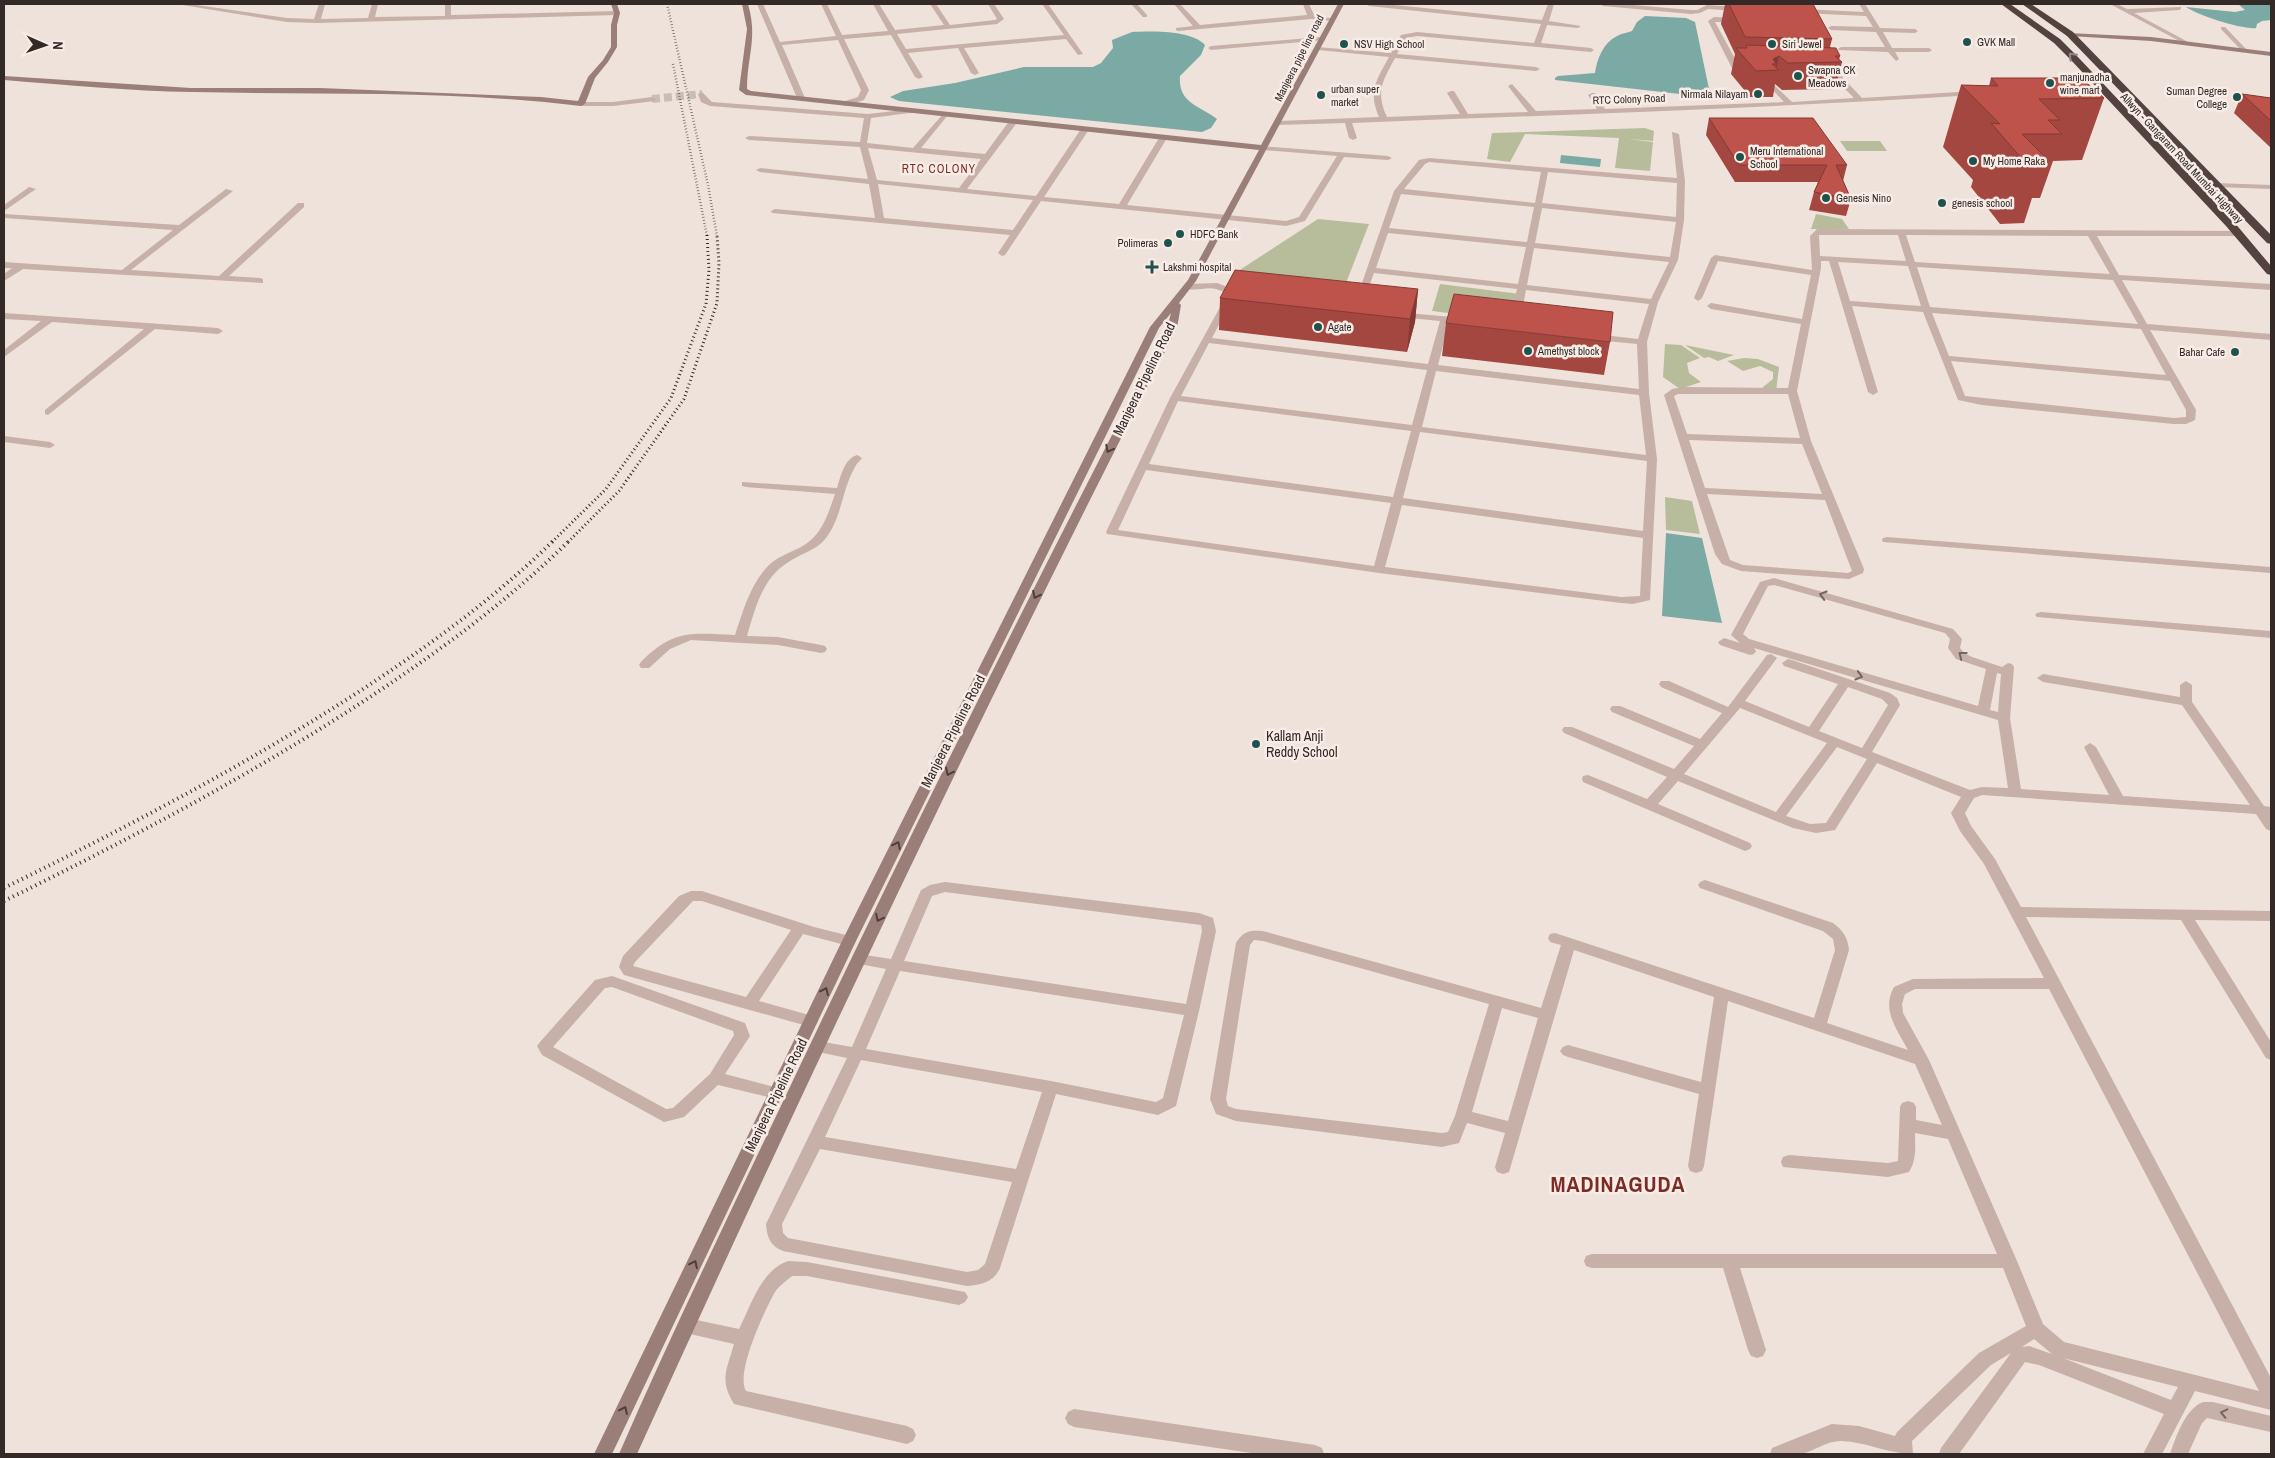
<svg xmlns="http://www.w3.org/2000/svg" width="2275" height="1458" font-family="'Archivo Narrow',sans-serif">
<rect width="100%" height="100%" fill="#efe2da"/>
<!-- green -->
<path fill="#b7bd9b" d="M1645,128L1654,131L1653,141L1628,139L1653,142L1650,171L1615,168L1619,138L1525,134L1510,162L1487,159L1492,133Z
M1840,141H1880L1887,151H1847Z
M1816,214L1842,219L1849,229H1811Z
M1318,219L1369,224L1341,296L1232,284V275Z
M1440,284L1520,294L1514,321L1432,311Z
M1665,344L1681,345L1700,358L1687,363L1689,373L1701,382L1680,389L1663,377Z
M1685,345L1734,355L1718,361L1709,357L1704,358Z
M1744,358L1758,359L1779,367L1776,392L1763,391V387L1773,379V372L1760,366L1743,371L1727,361Z
M1665,497L1692,501L1700,534L1666,530Z"/>
<!-- water -->
<path fill="#7baaa4" d="M2238,4H2271V20L2262,21L2257,24L2256,28C2243,30 2197,15 2186,7L2235,12L2245,10Z
M1645,16L1686,18L1695,22L1709,89L1706,95L1680,94L1555,80V78L1558,76L1595,73C1597,59 1603,43 1617,36C1622,33 1627,33 1632,31L1637,22Z
M1132,32C1150,31 1192,30 1205,45L1201,55L1180,76C1178,103 1198,105 1217,119L1211,128L1202,132L899,101L890,97L903,91L955,83L1024,67H1093L1101,63L1113,48L1112,40Z
M1561,155L1601,159L1600,167L1560,163Z
M1666,533L1702,538L1722,623L1662,616Z"/>
<g fill="none" stroke-linecap="round" stroke-linejoin="round">
<!-- street-tunnel -->
<path stroke="#c9bdb6" stroke-width="8" stroke-dasharray="8 4" stroke-linecap="butt" d="M652,99L702,94"/>
<!-- street -->
<path fill="#c6b0a7" fill-rule="evenodd" d="M176,4H190L287,18L314,19L319,4H325L321,19L368,18L372,4H378L375,17L445,16V4H451V15L617,11L620,13L617,15L317,23L287,22Z
M757,4H763L780,42L836,36L821,4H827L842,35L888,31L873,4H879L895,30L944,25L930,4H936L950,25L995,20L997,19L988,4H994L1004,19L997,24L897,34L906,49L1064,35L1042,4H1048L1083,54L1078,55L1066,39L964,48L979,73L975,75L971,73L958,48L908,53L923,77L919,79L915,77L891,35L844,39L869,90L864,100L845,106L841,104L842,102L858,97L861,90L838,40L782,45L805,98L801,100L797,98Z
M1131,4H1137L1147,15V17H1143Z
M1174,4H1180L1200,25L1307,15L1303,4H1309L1314,15L1335,19L1332,21L1311,19L1178,31L1176,30V28L1193,26Z
M1366,4H1385L1542,20L1548,4H1554L1549,21L1581,26L1578,28L1547,25L1541,43L1591,48L1594,50L1591,52L1417,36L1406,38L1397,54L1536,67L1540,69L1536,71L1395,58C1383,81 1375,91 1387,117L1460,114L1447,93L1451,91H1454L1468,114L1528,112L1508,86L1512,84L1536,111L1597,109L1588,95L1592,93H1595L1605,109L1784,102L1769,86L1773,84L1792,102L1854,98L1837,81L1833,72L1823,71V69H1837L1843,78L1862,98L1975,91L1979,93L1975,95C1767,108 1559,115 1352,123L1357,138L1353,140L1349,138L1345,123L1276,125V121H1279L1379,117C1368,91 1376,81 1389,57L1318,50L1315,48L1316,47L1391,53L1401,35L1417,32L1534,43L1541,24L1369,6Z
M1600,4H1622L1691,10H1697L1707,5L1739,7L1742,9L1739,11L1708,9L1700,13L1691,14L1603,6Z
M1859,4H1865L1880,28L1915,29L1918,31L1915,33L1883,32L1892,48H1929L1932,50L1929,52H1895L1899,59L1896,61L1888,52L1839,50L1838,49L1841,47H1885L1876,32L1831,30L1828,28L1831,26L1873,27L1866,16L1802,13L1799,11L1802,9L1864,12Z
M2110,4H2117L2127,9L2181,7V9L2179,10L2134,13L2190,43L2185,44Z
M1714,17L1738,18L1741,20L1738,22H1715L1739,66L1749,68V70H1736L1732,68L1708,21Z
M2221,27H2225L2247,50V52H2243L2221,29Z
M1322,37L1325,39L1324,40L1211,50L1208,48L1211,46Z
M702,92L712,102L868,114L912,109V113H909L871,118L867,143L913,148L944,113L948,115L921,148L985,154L1010,120H1016V124L967,189L1036,196L1081,129H1087L1088,131L1044,197L1119,204L1159,138L1163,136L1167,138L1127,205L1286,221L1299,217L1337,156L1263,150L1259,148L1260,146L1388,156L1392,158L1388,160L1344,157L1305,221L1286,226L1041,201L1005,255L1002,256L998,253L1010,235L772,213L771,211L775,209L875,218L869,184L760,172L756,170L760,168L868,179L860,147L749,140L745,138L749,136L860,142L864,118L710,106L701,102L698,94ZM868,148L981,159L959,188L877,180ZM878,184L1033,200L1013,230L884,218Z
M652,97L656,99L655,101L613,106H581L577,104L581,102H613Z
M1672,132L1679,134L1685,181L1684,220L1678,260L1658,302L1647,342L1649,393L1657,459L1650,600L1633,604L1621,603L1379,573L1107,534L1106,532L1170,398L1224,300L1231,302L1212,338L1428,364L1440,321L1399,317L1396,316V312L1463,318L1468,321L1466,323L1449,322L1438,365L1639,389L1637,344L1595,340L1590,337L1595,334L1638,339L1649,304L1526,290L1521,317L1516,320L1511,317L1517,289L1374,273L1364,300L1360,303L1356,300L1394,191L1419,160L1429,158L1677,178ZM1429,162L1541,172L1535,203L1404,189L1425,164ZM1548,172L1677,183L1676,217L1542,203ZM1401,194L1534,207L1527,242L1389,228ZM1542,208L1676,222L1670,257L1535,243ZM1388,233L1526,247L1518,284L1376,268ZM1534,248L1669,262L1651,299L1527,285ZM1209,343L1427,370L1412,425L1181,396ZM1436,371L1639,395L1646,455L1422,427ZM1178,401L1411,431L1393,497L1149,464ZM1420,432L1647,461L1643,531L1403,498ZM1146,470L1391,503L1374,566L1118,530ZM1402,505L1643,538L1640,596L1621,597L1385,567Z
M2215,183L2271,185V189L2218,187L2214,185Z
M29,187L36,189L4,211V205Z
M226,189L233,191L131,270L219,276L298,203H304V207L229,276L260,278L263,279V283L23,269L4,281V274L12,268H4V262L122,270L173,230L4,218V214L179,225Z
M1817,229L2237,231L2241,234L2240,236H2097L2119,275L2271,284V290L2122,280L2147,324L2271,334V340L2150,330L2196,410L2195,420L2186,424H2174L1982,405L1958,400L1923,312L1852,306L1878,392L1873,395L1868,392L1829,261H1821V268L1797,391L1811,441L1864,569L1863,573L1849,579L1741,571L1722,564L1715,554L1664,395L1672,389L1684,387L1788,388L1801,324L1711,309L1707,306L1711,303L1802,319L1811,275L1718,261L1702,298L1698,301L1694,298L1711,258L1715,255L1812,270L1810,236ZM1819,235H1898L1906,261L1820,256ZM1906,235L2088,236L2110,274L1915,262ZM1838,262L1908,266L1921,306L1850,301ZM1917,267L2113,280L2138,324L1930,307ZM1932,313L2141,329L2166,375L1949,356ZM1951,361L2170,381L2186,410V417L2174,418L1965,396ZM1678,394H1788L1800,438L1687,434L1674,396ZM1689,440L1802,444L1822,494L1705,488ZM1707,494L1825,500L1852,571L1848,573L1743,565L1730,560Z
M1217,283L1244,293L1240,296C1231,294 1224,292 1216,289C1206,286 1192,293 1184,287L1188,284Z
M4,313L218,328L223,331L218,334L155,329L48,415L45,414V410L144,329L52,322L4,357V350L41,321L4,319Z
M4,436L50,442L55,445L50,448L4,442Z
M857,455L862,458C860,461 856,464 855,467C842,489 842,517 826,538C816,551 799,554 787,563C762,579 755,609 747,636L778,637L821,645L825,646L827,649L825,652L821,653L778,645L691,640L670,649L649,668H641L639,665L641,662C673,629 692,633 735,635C743,611 750,585 768,566C777,557 789,553 801,547C822,536 828,514 835,494L746,487L742,486V482L837,488C841,476 844,459 857,455Z
M1887,537L2271,567V573L1883,542L1882,540L1883,538Z
M1774,578L1953,629L1962,639L1960,648L1964,653L1972,657L2002,667L2008,663L2012,664L2014,667L2010,718L2021,789L2109,795L2084,747L2090,743L2096,747L2123,796L2250,805L2182,705L2043,682L2037,678L2043,674L2180,697V685L2186,681L2192,685V702L2264,806L2271,807V831L2266,829L2256,814L1982,795L1974,798L1965,813L1971,826L1995,859L2021,907L2271,911V921L2195,920L2271,1042V1060L2266,1058L2181,920L2026,917L2271,1378V1410L2195,1391L2162,1454H2143L2164,1414L2039,1365L2025,1362L1959,1454H1939L1941,1448L2011,1353L1991,1365L1912,1441L1913,1454C1889,1454 1867,1442 1841,1441C1826,1441 1815,1451 1801,1454C1792,1456 1780,1454 1770,1454L1772,1448L1832,1424L1859,1426L1895,1436L1897,1432L1979,1353L2026,1326L2003,1268H1740L1766,1350L1763,1356L1757,1358L1751,1356L1748,1350L1723,1268H1592L1586,1266L1584,1261L1586,1256L1592,1254H1997L1948,1139L1915,1133C1915,1147 1917,1159 1909,1172L1888,1177L1783,1167L1781,1162L1783,1157L1789,1155L1888,1163L1898,1161L1900,1107L1902,1103L1908,1101L1914,1103L1916,1107V1120L1942,1125L1915,1064L1728,1001L1704,1166L1702,1171L1696,1173L1690,1171L1688,1166L1699,1094L1568,1057L1563,1055L1560,1051L1563,1047L1568,1045L1701,1082L1714,997L1574,950L1509,1172L1503,1174L1497,1172L1495,1167L1505,1133L1467,1123L1459,1143L1442,1147L1236,1121L1216,1114L1210,1099L1236,943C1243,931 1250,930 1263,931L1541,1008L1561,945L1550,942L1548,938L1550,934L1555,933L1814,1018L1835,950L1833,939L1823,931L1700,888L1698,885L1700,882L1705,880L1833,923C1843,930 1848,938 1849,950L1827,1023L1908,1050C1897,1029 1881,1010 1894,987L1913,979L2044,978L1984,864L1960,831L1951,813L1961,797L1877,763L1835,830L1816,833L1793,828L1678,781L1658,804L1750,843L1752,846L1750,849L1745,851L1583,782L1582,779L1583,776L1588,775L1647,799L1667,777L1564,733L1562,730L1564,727H1572L1674,769L1694,746L1612,712L1610,709L1612,706H1620L1700,739L1722,713L1661,687L1659,684L1661,681H1669L1728,707L1767,655L1771,654L1777,658L1745,701L1809,727L1838,684L1784,666L1782,663L1788,659L1792,660L1890,693L1897,698L1900,705L1872,752L1970,790L1982,787L2008,788L1998,720L1754,648L1756,651L1754,654L1750,655L1720,645L1718,642L1724,638L1740,643L1731,635L1760,582ZM1774,585L1945,633L1950,639L1948,648L1956,659L1986,669L1978,706L1749,639L1743,634L1768,586ZM1997,673L2001,674L1998,712L1990,710ZM1848,687L1882,699L1888,705L1862,748L1819,731ZM1740,708L1827,743L1776,812L1684,774ZM1837,747L1867,759L1826,823L1810,824L1786,816ZM1254,940L1263,941L1489,1004L1455,1116L1448,1132L1442,1133L1236,1109L1228,1106L1226,1099L1250,945ZM1915,989H2049L2259,1391L2064,1342L2043,1324L2017,1261L1929,1060L1903,1013L1902,1004L1905,994ZM1502,1008L1538,1018L1508,1121L1472,1112ZM2034,1339L2052,1354L2029,1346L2022,1347ZM2063,1358L2178,1387L2171,1400Z
M2041,612L2271,631V638L2037,617L2035,615L2037,613Z
M945,882L1199,913L1213,918L1216,931L1199,1011L1176,1106L1158,1115L1056,1094L1000,1268C994,1282 981,1285 967,1286L783,1251C770,1246 767,1237 766,1224L847,1058L813,1051L810,1047L813,1043L818,1041L852,1047L886,969L854,963L852,959L854,955L859,954L891,959L921,890L930,885ZM945,892L1201,925L1202,931L1186,1004L904,961L932,896ZM900,971L1184,1015L1163,1098L1156,1102L1051,1081L866,1049ZM861,1060L1042,1092L1016,1169L825,1137ZM820,1149L1012,1182L985,1264L978,1270L967,1272L788,1238L783,1233L782,1224Z
M691,891H702L814,927L854,937L856,941L854,945L849,946L803,934L759,1001L816,1017L818,1021L816,1025L811,1027L624,975L619,967L623,956L679,896ZM693,901H702L791,930L746,997L633,966L635,962Z
M612,976L745,1023L750,1036L725,1074L782,1089L785,1093L782,1097L777,1099L718,1085L684,1117L664,1122L542,1055L537,1046L540,1042L595,980ZM612,987L733,1031L734,1035L710,1074L673,1108L666,1109L553,1047L605,988Z
M788,1261L807,1262L965,1292L968,1297L965,1302L959,1305L807,1276H792C786,1281 779,1286 775,1292C765,1310 735,1373 746,1391L907,1426L913,1429L916,1435L913,1441L907,1444L734,1404C719,1380 727,1369 734,1344L681,1332L678,1326L681,1320L687,1318L739,1329C751,1306 761,1270 788,1261Z
M2203,1402H2213L2271,1416V1432L2207,1418L2202,1423L2188,1454H2170C2176,1437 2185,1409 2203,1402Z
M1074,1409L1315,1445L1322,1448L1324,1454H1258L1074,1427L1068,1424L1065,1418L1068,1412Z"/>
<!-- secondary -->
<path fill="#9a7f79" fill-rule="evenodd" d="M611,4H617L620,13L617,25V47L608,62L595,78L585,104L581,106C452,90 322,95 192,92C130,91 66,85 4,80V76L191,88H320L541,97L578,101L588,77L603,60L611,47V25L614,13Z
M742,4H748C758,38 747,56 747,89L751,91L1261,145L1338,4H1344L1196,281L1179,303L1181,305L1177,328C987,699 809,1075 637,1454H619C669,1339 724,1225 778,1112C903,848 1033,587 1167,328L1171,313L1159,328L856,941L612,1454H594L842,941L1150,327L1188,280L1259,150L746,95L739,90L747,29Z
M2068,33L2151,37L2271,52V56L2151,41L2070,36L2067,34Z"/>
<!-- highway -->
<path fill="#54423f" fill-rule="evenodd" d="M2001,4H2010L2060,39L2076,55L2234,222L2271,266V275L2267,274L2226,226L2070,59L2054,43Z
M2022,4H2031L2073,32L2271,235V244L2267,243L2067,36Z"/>
<!-- rail-far2 -->
<path stroke="#332927" stroke-width="2.5" stroke-dasharray="0.5 2.5" stroke-linecap="butt" d="M667,4L708,185L717,236
M673,64L707,236"/>
<!-- rail-far1 -->
<path stroke="#332927" stroke-width="3" stroke-dasharray="1 3" stroke-linecap="butt" d="M552,542L606,489L671,398L706,304L709,270L707,235
M568,542L619,491L684,399L717,303L719,263L717,235"/>
<!-- rail -->
<path stroke="#332927" stroke-width="4" stroke-dasharray="1 4" stroke-linecap="butt" d="M4,888C127,827 248,764 363,689C430,645 496,597 553,541
M4,901C130,839 253,774 370,697C441,650 509,600 569,541"/>
</g>
<!-- wall -->
<path fill="#a34740" d="M1725,4H1729L1832,39L1830,47L1840,56L1839,60L1842,62L1835,89L1782,90L1775,84L1773,97H1750L1731,74L1735,54L1721,24Z
M1991,78L2104,98L2082,160L2053,161L2040,198H2032L2024,223L2000,224L1971,187L1973,180L1943,147L1961,85L1989,86Z
M2242,94L2271,98V148L2234,113Z
M1709,118L1847,165L1843,181L1851,199L1846,216L1809,210L1814,192L1818,182H1735L1706,135Z
M1418,289L1415,322L1407,352L1219,330L1220,298Z
M1446,323L1610,342L1604,375L1442,356Z"/>
<!-- shaded-wall -->
<path fill="#843a34" d="M1779,56L1776,70H1775L1776,64L1773,59Z
M1418,289L1415,322L1407,352L1410,319Z"/>
<!-- building -->
<path fill="#bd534a" stroke="#843a34" d="M1729,4H1813L1832,39L1745,37Z
M1746,45L1836,48L1840,56H1835L1842,62L1788,63L1779,56L1773,59L1776,64H1772L1779,70L1756,71L1736,48H1747Z
M1991,78H2081L2104,98L2039,99L2060,120H2048L2062,134H2022L2046,158L2022,159L1991,123L2000,124L1961,85L1998,86Z
M2242,94L2271,98V121Z
M1709,118H1813L1847,165H1836L1851,199L1814,192L1827,165H1739Z
M1235,270L1418,289L1410,319L1220,298Z
M1454,294L1613,312L1610,342L1446,323Z"/>
<!-- one-way arrows -->
<defs><path id="oneway-chevron" d="M-2-3.5L2.5 0L-2 3.5" fill="none" stroke-width="1.6" stroke-linecap="round" stroke-linejoin="round" transform="scale(1.25)"/></defs>
<use stroke="#968682" href="#oneway-chevron" transform="translate(2072 56) rotate(-134)"/>
<g stroke="#4d3e3c">
<use href="#oneway-chevron" transform="translate(1109 449) rotate(118)"/>
<use href="#oneway-chevron" transform="translate(1036 595) rotate(116)"/>
<use href="#oneway-chevron" transform="translate(949 772) rotate(116)"/>
<use href="#oneway-chevron" transform="translate(897 845) rotate(-64)"/>
<use href="#oneway-chevron" transform="translate(879 918) rotate(116)"/>
<use href="#oneway-chevron" transform="translate(825 991) rotate(-65)"/>
<use href="#oneway-chevron" transform="translate(694 1264) rotate(-64)"/>
<use href="#oneway-chevron" transform="translate(624 1410) rotate(-65)"/>
</g>
<g stroke="#756661">
<use href="#oneway-chevron" transform="translate(1823 595) rotate(-164)"/>
<use href="#oneway-chevron" transform="translate(1962 655) rotate(-142)"/>
<use href="#oneway-chevron" transform="translate(1859 676) rotate(16)"/>
<use href="#oneway-chevron" transform="translate(2224 1413) rotate(-167)"/>
</g>
<!-- markers -->
<g fill="#20524d" stroke="#f8ece6" stroke-width="2">
<circle cx="1967" cy="42" r="5"/>
<circle cx="1344" cy="44" r="5"/>
<circle cx="1772" cy="44" r="5"/>
<circle cx="1798" cy="76" r="5"/>
<circle cx="2050" cy="83" r="5"/>
<circle cx="1758" cy="94" r="5"/>
<circle cx="1321" cy="95" r="5"/>
<circle cx="2237" cy="97" r="5"/>
<circle cx="1740" cy="157" r="5"/>
<circle cx="1973" cy="161" r="5"/>
<circle cx="1826" cy="198" r="5"/>
<circle cx="1942" cy="203" r="5"/>
<circle cx="1180" cy="234" r="5"/>
<circle cx="1168" cy="243" r="5"/>
<path d="M1149.5 259.5h5v5h5v5h-5v5h-5v-5h-5v-5h5z"/>
<circle cx="1318" cy="327" r="5"/>
<circle cx="1528" cy="351" r="5"/>
<circle cx="2235" cy="352" r="5"/>
<circle cx="1256" cy="744" r="5"/>
</g>
<g text-anchor="middle" dominant-baseline="central" stroke-width="5" stroke-linejoin="round" paint-order="stroke">
<!-- far-poi labels -->
<g font-size="11" fill="#332927" stroke="#f8ece6" text-anchor="start">
<text x="1977" y="42">GVK Mall</text>
<text x="1354" y="44">NSV High School</text>
<text x="1782" y="44">Siri Jewel</text>
<text x="1808" y="70">Swapna CK<tspan x="1808" dy="13">Meadows</tspan></text>
<text x="2060" y="77">manjunadha<tspan x="2060" dy="13">wine mart</tspan></text>
<text x="1331" y="89">urban super<tspan x="1331" dy="13">market</tspan></text>
<text x="2227" y="91" text-anchor="end">Suman Degree<tspan x="2227" dy="13">College</tspan></text>
<text x="1748" y="94" text-anchor="end">Nirmala Nilayam</text>
<text x="1750" y="151">Meru International<tspan x="1750" dy="13">School</tspan></text>
<text x="1983" y="161">My Home Raka</text>
<text x="1836" y="198">Genesis Nino</text>
<text x="1952" y="203">genesis school</text>
<text x="1190" y="234">HDFC Bank</text>
<text x="1158" y="243" text-anchor="end">Polimeras</text>
<text x="1163" y="267">Lakshmi hospital</text>
<text x="1328" y="327">Agate</text>
<text x="1538" y="351">Amethyst block</text>
<text x="2225" y="352" text-anchor="end">Bahar Cafe</text>
</g>
<!-- far-street labels -->
<g font-size="11" fill="#332927" stroke="#f8ece6">
<text transform="translate(1299 58) rotate(-63)">Manjeera pipe line road</text>
<text transform="translate(1629 99) rotate(-2)">RTC Colony Road</text>
<text transform="translate(2182 158) rotate(47)">Allwyn - Gangaram Road Mumbai Highway</text>
</g>
<!-- far-neighbourhood labels -->
<g font-size="12" letter-spacing="1" fill="#7c2c26" stroke="#f8ece6">
<text x="939" y="169">RTC COLONY</text>
</g>
<!-- street labels -->
<g font-size="14" fill="#332927" stroke="#f8ece6">
<text transform="translate(1144 379) rotate(-64)">Manjeera Pipeline Road</text>
<text transform="translate(953 731) rotate(-63)">Manjeera Pipeline Road</text>
<text transform="translate(776 1095) rotate(-64)">Manjeera Pipeline Road</text>
</g>
<!-- poi labels -->
<g font-size="14" fill="#332927" stroke="#f8ece6" text-anchor="start">
<text x="1266" y="736">Kallam Anji<tspan x="1266" dy="16">Reddy School</tspan></text>
</g>
<!-- near-district labels -->
<g font-size="22" font-weight="bold" letter-spacing="1" fill="#7c2c26" stroke="#f8ece6">
<text x="1618" y="1184">MADINAGUDA</text>
</g>
</g>
<!-- border -->
<rect width="2275" height="1458" fill="none" stroke="#332927" stroke-width="10"/>
<!-- north arrow -->
<g transform="translate(45 45) rotate(92)" stroke="#f8ece6" stroke-width="4" paint-order="stroke">
<path d="M0-4L9 19L0 12L-9 19Z" fill="#332927"/>
<text y="-8" font-size="14" font-weight="bold" text-anchor="middle" fill="#332927">N</text>
</g>
</svg>
